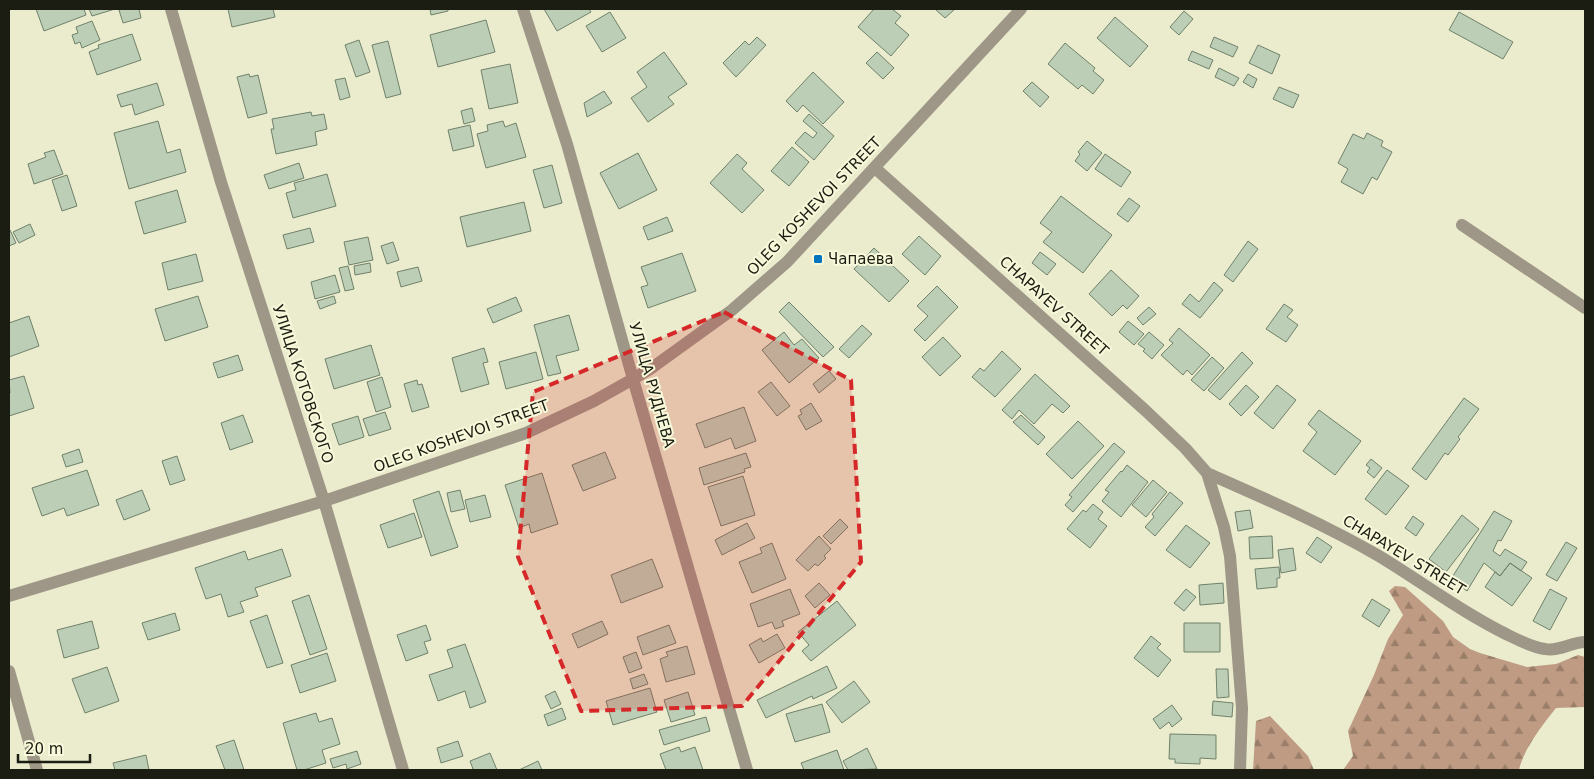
<svg xmlns="http://www.w3.org/2000/svg" width="1594" height="779" font-family="'DejaVu Sans',sans-serif">
<defs>
<pattern id="forest-firs" width="22" height="20" patternUnits="userSpaceOnUse" patternTransform="scale(1.25)"><rect width="22" height="20" fill="#bf9b83"/><path d="M5 1l3.5 6h-7zM16 11l3.5 6h-7z" fill="#9a7e6a"/></pattern>
</defs>
<rect width="100%" height="100%" fill="#eaeccd"/>
<!-- forest -->
<path fill="url(#forest-firs)" d="M1395,586L1405,587L1443,621L1453,637L1470,649L1480,653L1527,667L1556,664L1578,655L1585,657V707L1556,708C1543,724 1523,750 1519,770H1343L1353,756L1348,731L1374,675L1388,639L1403,615L1389,591Z
M1270,716L1308,756L1314,770H1253L1256,721Z"/>
<!-- building -->
<path fill="#bcceb5" stroke="#70816a" d="M36,9H84L86,15L44,31Z
M89,9H115L92,16Z
M123,9H139L141,18L123,23L119,10Z
M228,9H273L275,17L232,27Z
M430,9H448V11L431,15Z
M544,9H589L591,12L557,31Z
M874,9H892L901,16L895,23L909,35L891,56L858,27Z
M935,9H955L945,18Z
M1184,11L1193,19L1179,35L1170,27Z
M610,12L626,38L602,52L586,26Z
M1459,12L1513,42L1503,59L1449,30Z
M1115,17L1148,46L1130,67L1097,38Z
M486,20L495,52L438,67L430,35Z
M92,21L100,40L82,48L80,42L75,44L72,35L78,33L76,27Z
M132,34L141,60L97,75L89,52L99,48L98,45Z
M757,37L766,45L736,77L723,63L745,41L749,45Z
M1214,37L1238,47L1233,57L1210,47Z
M359,40L370,72L356,77L345,45Z
M388,41L401,94L386,98L372,45Z
M1065,43L1095,68L1093,71L1104,80L1093,94L1082,85L1078,89L1048,64Z
M1258,45L1280,55L1272,74L1249,63Z
M1192,51L1213,60L1209,69L1188,60Z
M664,52L687,84L668,97L674,104L648,122L631,98L647,87L637,72Z
M877,52L894,68L883,79L866,63Z
M510,64L518,103L489,109L481,70Z
M1219,68L1239,78L1234,86L1215,77Z
M813,72L844,102L823,124L803,105L797,112L786,101Z
M249,74L250,77L258,75L267,113L248,118L237,77Z
M1248,74L1257,79L1253,88L1243,82Z
M345,78L350,97L340,100L335,80Z
M1032,82L1049,97L1040,107L1023,91Z
M157,83L164,105L135,115L132,104L121,107L117,95Z
M1279,87L1299,95L1293,108L1273,99Z
M604,91L612,103L587,117L584,103Z
M472,108L475,121L464,124L461,111Z
M311,112L312,116L324,114L327,129L315,132L317,145L276,154L271,129H274L272,119Z
M809,114L834,136L814,160L795,143L805,132L813,138L817,133L803,121Z
M158,121L167,153L180,149L186,172L129,189L114,133Z
M503,121L505,127L516,123L526,157L486,168L477,134L488,131L487,125Z
M470,125L474,146L453,151L448,130Z
M1367,133L1383,141L1381,146L1392,152L1377,180L1372,177L1363,194L1341,182L1348,169L1338,163L1353,134L1364,139Z
M1087,141L1102,153L1087,171L1075,161L1080,154L1078,152Z
M792,147L809,162L789,186L771,171Z
M54,150L63,174L34,184L28,164L46,157L44,153Z
M638,153L657,190L619,209L600,173Z
M737,154L747,163L742,169L764,190L742,213L710,183Z
M1105,154L1131,172L1121,187L1095,169Z
M299,163L304,178L269,189L264,175Z
M552,165L562,203L544,208L533,170Z
M327,174L336,206L293,218L286,193L296,190L294,183Z
M67,175L77,206L62,211L52,180Z
M177,190L186,222L144,234L135,202Z
M1061,196L1112,235L1083,273L1043,242L1052,232L1040,223Z
M1129,198L1140,206L1128,222L1117,214Z
M524,202L531,231L467,247L460,217Z
M667,217L673,231L648,240L643,227Z
M30,224L35,235L19,243L13,232Z
M310,228L314,242L287,249L283,235Z
M10,230L16,243L9,246V231Z
M919,236L941,256L925,275L902,254Z
M368,237L373,260L349,265L344,242Z
M1248,241L1258,249L1233,282L1224,275Z
M393,242L399,260L387,264L381,246Z
M874,248L909,281L889,302L854,269Z
M1040,252L1056,264L1047,275L1032,263Z
M682,253L696,291L648,308L641,287L648,285L641,267Z
M196,254L203,281L168,290L162,263Z
M370,263L371,272L355,275L354,266Z
M348,266L354,289L345,291L339,268Z
M418,267L422,281L401,287L397,272Z
M1111,270L1139,296L1127,309L1123,305L1112,316L1089,294Z
M335,275L340,292L315,299L311,282Z
M1214,282L1223,290L1200,318L1182,304L1190,294L1199,302Z
M937,286L958,307L925,341L914,330L928,316L917,306Z
M198,296L208,327L165,341L155,309Z
M334,296L336,303L320,309L317,301Z
M516,297L522,311L493,323L487,309Z
M789,302L834,347L823,357L779,312Z
M1284,304L1293,310L1287,317L1298,325L1286,342L1266,329Z
M1149,307L1156,314L1143,325L1137,318Z
M569,315L579,350L556,356L561,373L548,376L534,325Z
M29,316L39,346L9,357V323Z
M1128,321L1144,334L1134,345L1119,332Z
M862,325L872,334L849,358L839,349Z
M1179,328L1210,355L1192,375L1187,370L1183,375L1161,355L1173,343L1169,340Z
M784,332L794,345L802,339L819,358L789,383L762,350Z
M1149,332L1164,345L1152,359L1143,351L1145,349L1138,344Z
M943,337L961,356L940,376L922,357Z
M371,345L380,375L334,389L325,359Z
M484,348L488,362L483,363L489,384L461,392L452,358Z
M1002,351L1021,369L995,397L972,377L980,368L984,371Z
M536,352L543,379L506,389L499,362Z
M1242,352L1253,363L1220,400L1208,390Z
M238,355L243,370L218,378L213,363Z
M1212,357L1224,368L1204,391L1191,380Z
M829,371L836,379L819,393L813,384Z
M1035,374L1070,406L1063,413L1052,404L1034,424L1019,410L1012,419L1002,410Z
M24,376L34,408L9,416V394L10,393L9,380Z
M382,377L391,407L376,412L367,382Z
M417,380L418,385L422,384L429,407L412,412L404,384Z
M771,382L790,406L777,416L758,392Z
M1246,385L1259,397L1241,416L1229,404Z
M1277,385L1296,400L1273,429L1254,413Z
M1464,398L1479,409L1458,437L1460,439L1448,455L1445,453L1426,480L1412,469Z
M811,403L822,421L806,430L798,416L802,414L800,410Z
M744,407L756,441L735,449L731,438L705,448L696,424Z
M1319,410L1361,441L1335,475L1303,451L1317,432L1308,424Z
M385,412L391,429L369,436L363,419Z
M243,415L253,442L230,450L221,423Z
M1021,415L1045,437L1038,445L1013,422Z
M358,416L364,437L339,445L332,424Z
M1078,421L1104,446L1072,479L1046,454Z
M1114,443L1125,452L1073,512L1065,505L1072,497L1069,495Z
M79,449L83,462L66,467L62,455Z
M605,452L616,478L583,491L572,465Z
M746,453L751,467L744,469L745,472L704,485L699,468Z
M177,456L185,480L170,485L162,461Z
M1371,459L1382,468L1374,478L1367,472L1370,468L1366,465Z
M1127,465L1148,482L1121,517L1102,501L1109,492L1105,490L1121,471L1122,472Z
M87,470L99,505L67,516L64,508L42,516L32,488Z
M1387,470L1409,486L1386,515L1365,499Z
M542,473L558,524L531,533L529,524L519,528L505,485Z
M743,476L755,515L721,526L708,487Z
M1153,480L1167,492L1146,517L1132,505Z
M142,490L150,510L124,520L116,500Z
M460,490L465,509L451,512L447,493Z
M439,491L458,547L431,556L413,500Z
M1170,492L1183,503L1155,536L1145,527L1154,517L1152,514Z
M485,495L491,517L470,522L465,500Z
M1093,504L1103,512L1098,519L1107,526L1090,548L1067,529L1083,510L1086,512Z
M1250,510L1253,528L1238,531L1235,512Z
M1494,511L1512,521L1501,541L1498,540L1493,551L1500,556L1505,549L1527,562L1521,571L1510,563L1500,576L1484,563L1467,591L1451,579Z
M414,513L422,537L388,548L380,525Z
M1462,515L1479,529L1446,572L1429,559Z
M1413,516L1424,524L1416,536L1405,528Z
M840,519L848,527L831,544L823,536Z
M747,523L755,538L722,555L715,540Z
M1186,525L1210,543L1190,568L1166,550Z
M819,536L831,549L824,556L826,558L818,566L815,564L808,571L796,560Z
M1272,536L1273,558L1250,559L1249,537Z
M1317,537L1332,547L1321,563L1306,553Z
M1566,542L1577,548L1557,581L1546,575Z
M772,543L786,579L752,593L739,562L762,553L760,548Z
M1293,548L1296,570L1281,573L1278,550Z
M282,549L291,576L255,588L258,596L240,602L244,612L228,617L221,594L206,599L195,568L245,551L248,560Z
M652,559L663,587L621,603L611,575Z
M1510,563L1532,578L1512,606L1485,587L1495,572L1500,576Z
M1279,567L1280,578H1277V587L1257,589L1255,569Z
M819,583L830,595L815,608L805,596Z
M1223,583L1224,603L1200,605L1199,585Z
M790,589L800,614L782,621L784,626L775,629L772,622L758,627L750,604Z
M1186,589L1196,597L1184,611L1174,603Z
M1550,589L1567,598L1550,630L1533,621Z
M309,595L327,649L310,655L292,601Z
M1372,599L1390,610L1379,627L1362,616Z
M837,601L856,625L811,661L802,651L809,645L798,632Z
M175,613L180,630L148,640L142,623Z
M267,615L283,663L267,668L250,621Z
M92,621L99,648L64,658L57,630Z
M602,621L608,634L578,648L572,634Z
M1184,623H1220V652H1184Z
M426,625L431,640L424,642L428,653L406,661L397,635Z
M669,625L676,643L643,655L637,637Z
M777,634L785,648L759,663L749,645L761,638L763,642Z
M1151,636L1161,644L1157,648L1171,660L1158,677L1134,658Z
M465,644L486,702L470,708L465,691L438,701L429,675L453,667L447,650Z
M687,646L695,674L666,682L660,659L668,656L666,652Z
M636,652L642,668L629,673L623,657Z
M327,653L336,681L300,693L291,665Z
M827,666L837,688L813,699L812,696L766,718L757,700Z
M107,667L119,701L85,713L72,679Z
M1216,669H1228L1229,697L1217,698Z
M644,674L648,684L633,689L630,679Z
M854,681L870,702L842,723L826,702Z
M650,688L657,712L613,725L606,701Z
M555,691L561,704L551,709L545,696Z
M688,692L695,715L671,722L664,700Z
M1213,701L1233,703L1232,717L1212,715Z
M822,704L830,732L795,742L786,714Z
M1172,705L1182,719L1172,727L1169,722L1160,729L1153,719Z
M562,708L566,719L548,726L544,715Z
M316,713L319,722L332,718L340,744L322,750L326,763L304,770H297L283,723Z
M706,717L710,731L664,745L659,730Z
M1170,734L1216,735V759L1200,758V764L1175,763V759H1169Z
M234,740L244,770H225L216,746Z
M458,741L463,756L441,763L437,748Z
M679,747L681,752L695,747L703,770H666L660,754Z
M867,748L877,769L848,770L843,761Z
M837,750L844,770H804L801,763Z
M357,751L361,764L347,769L346,764L333,768L330,759Z
M490,753L497,770H470L473,769L470,761Z
M146,755L149,770H115L113,763Z
M538,761L542,770H519Z"/>
<g fill="none" stroke-linecap="round" stroke-linejoin="round">
<!-- minor -->
<path stroke="#9e9686" stroke-width="12" d="M171,9L221,182L324,501L403,770
M523,9L567,144L633,379L747,770
M875,168L1146,411L1185,448L1207,473L1224,527L1230,556L1242,708L1240,770
M1462,225L1585,308
M1207,473C1266,499 1324,524 1379,556C1422,582 1461,612 1506,634C1518,640 1531,647 1545,649C1558,652 1572,642 1585,642
M9,596L324,501L526,433L594,401L633,379L653,367L732,310L787,262L1021,9
M9,671L37,770"/>
</g>
<!-- marked area -->
<path fill="#d62828" fill-opacity="0.2" stroke="#d62828" stroke-width="4" stroke-dasharray="10 6" stroke-linejoin="round" d="M724,312L851,380L861,562L742,706L581,711L518,557L533,392Z"/>
<!-- markers -->
<rect fill="#0075bf" stroke="#f8f9da" stroke-width="2" x="813" y="254" width="10" height="10" rx="2.5"/>
<g text-anchor="middle" dominant-baseline="central" stroke-width="4" stroke-linejoin="round" paint-order="stroke">
<!-- street labels -->
<g font-size="15" fill="#1c1d12" stroke="#f8f9da">
<text transform="translate(814 206) rotate(-46)">OLEG KOSHEVOI STREET</text>
<text transform="translate(1054 306) rotate(42)">CHAPAYEV STREET</text>
<text transform="translate(303 384) rotate(72)">УЛИЦА КОТОВСКОГО</text>
<text transform="translate(652 385) rotate(74)">УЛИЦА РУДНЕВА</text>
<text transform="translate(461 436) rotate(-20)">OLEG KOSHEVOI STREET</text>
<text transform="translate(1404 555) rotate(31)">CHAPAYEV STREET</text>
</g>
<!-- poi labels -->
<g font-size="15" fill="#1c1d12" stroke="#f8f9da" text-anchor="start">
<text x="828" y="259">Чапаева</text>
</g>
</g>
<!-- border -->
<rect width="1594" height="779" fill="none" stroke="#1c1d12" stroke-width="20"/>
<!-- scale -->
<path d="M18 754v8h72v-8" fill="none" stroke="#1c1d12" stroke-width="2.5"/>
<text x="25" y="754" font-size="15" fill="#1c1d12" stroke="#f8f9da" stroke-width="4" paint-order="stroke">20 m</text>
</svg>
